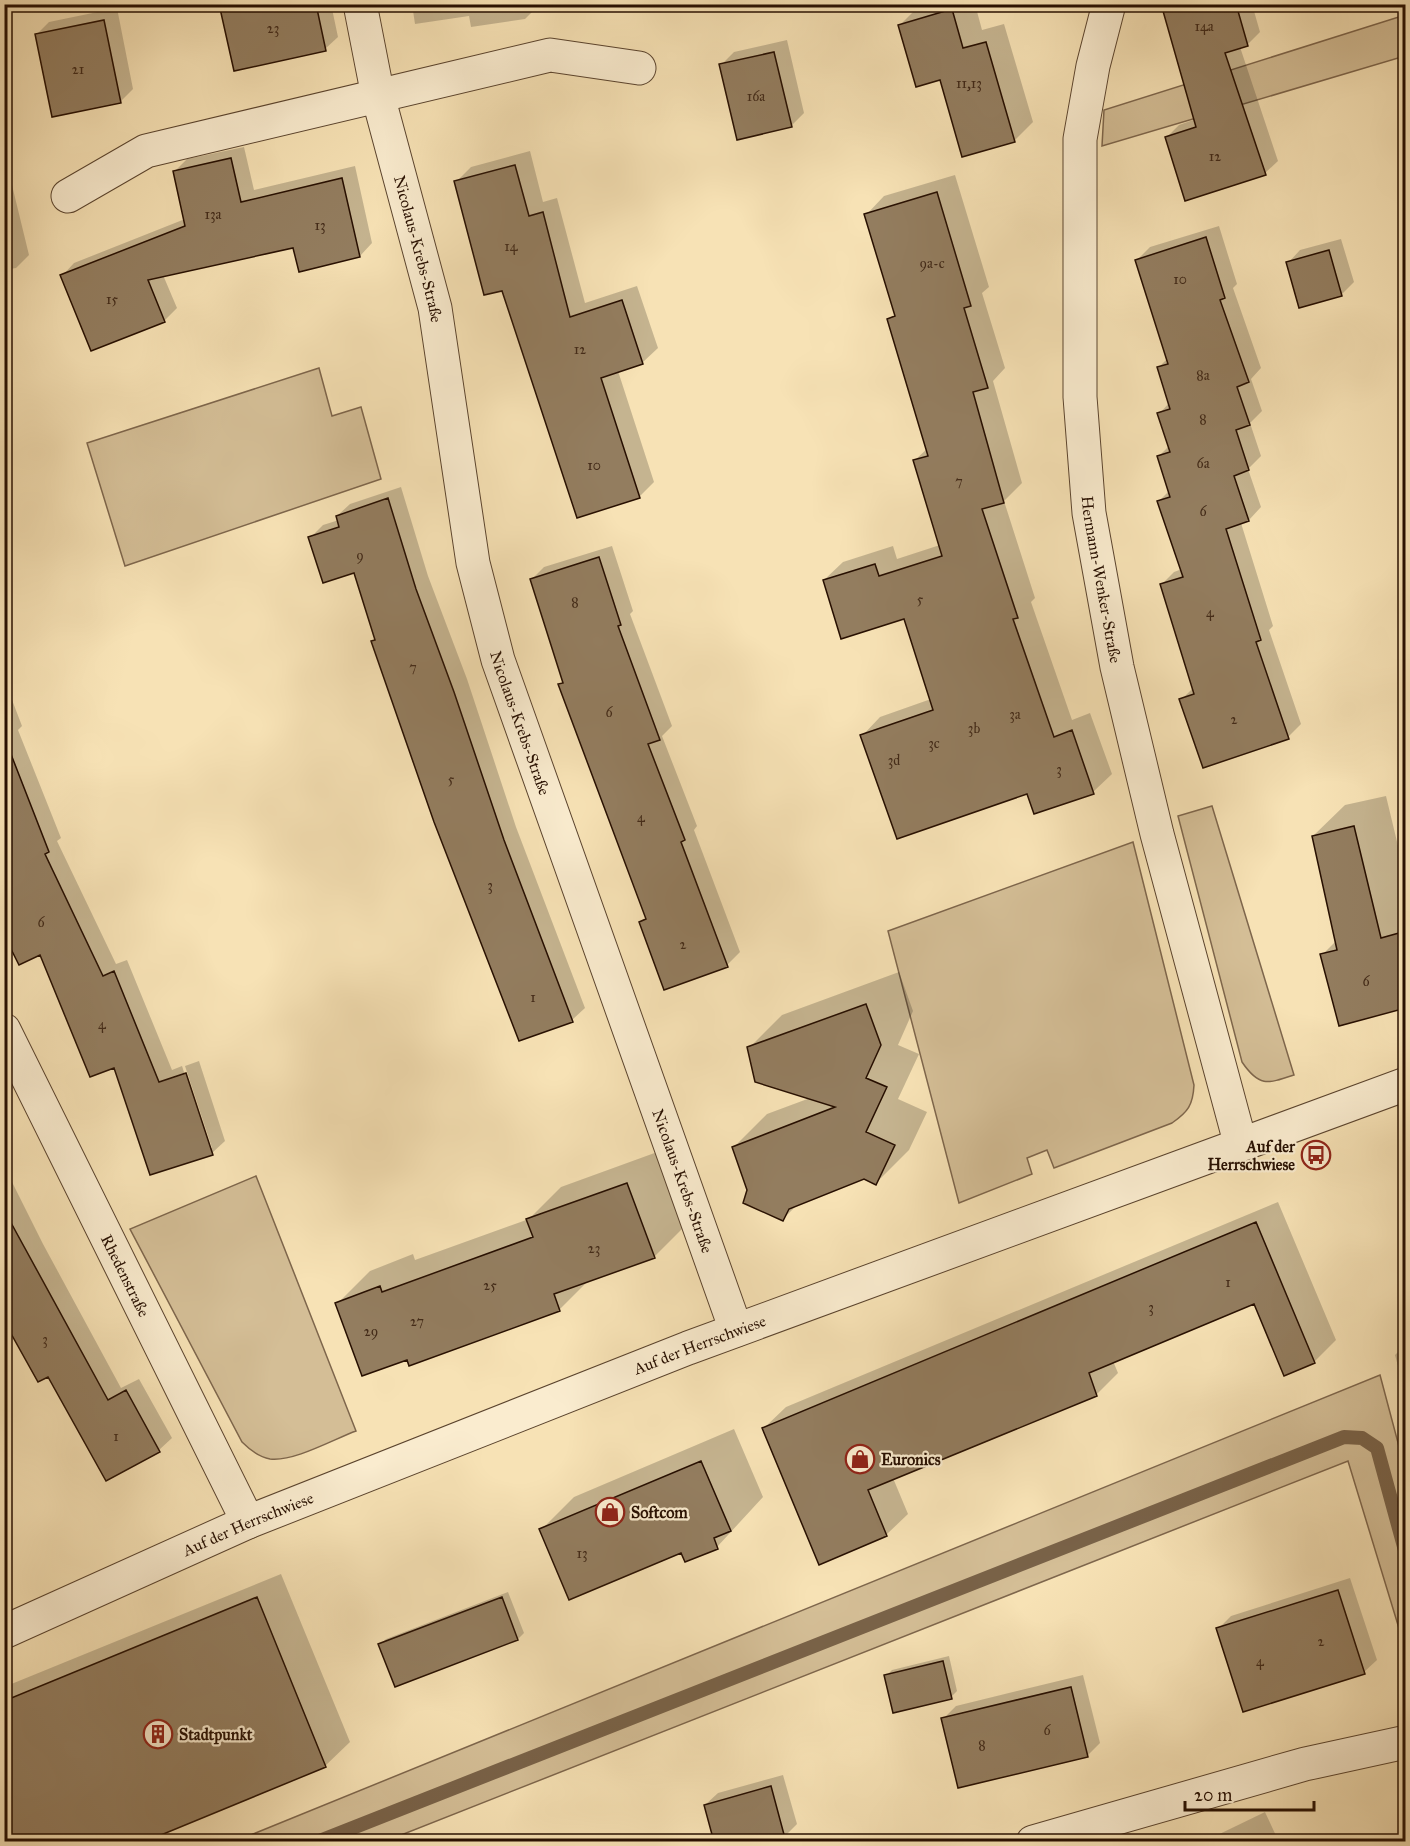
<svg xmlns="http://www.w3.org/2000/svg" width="1410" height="1846" font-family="'IM FELL Great Primer',serif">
<rect width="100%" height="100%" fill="#f7e2b5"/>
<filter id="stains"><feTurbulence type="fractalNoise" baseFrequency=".00333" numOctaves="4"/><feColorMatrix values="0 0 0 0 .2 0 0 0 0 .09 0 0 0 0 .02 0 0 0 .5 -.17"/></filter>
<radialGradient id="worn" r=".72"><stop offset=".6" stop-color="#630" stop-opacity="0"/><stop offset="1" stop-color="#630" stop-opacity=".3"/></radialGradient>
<!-- green -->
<path fill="#d4be96" stroke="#7e664c" stroke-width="1.5" d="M1405,15V56L1102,146L1104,110Z
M319,368L332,416L361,407L381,479L125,566L87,443Z
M1212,806L1294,1075C1267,1084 1259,1087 1242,1062L1178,816Z
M1133,842L1194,1085C1193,1105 1188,1112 1172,1123L1054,1168L1047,1150L1027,1158L1032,1174L959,1203L888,931Z
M256,1176L356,1431C334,1439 294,1462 270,1459C259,1457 250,1450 242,1442L130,1229Z
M1380,1375L1405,1469V1648L1348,1461L386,1841H236Z"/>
<!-- shadow -->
<path fill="#0003" d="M221,4H331L338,37L325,49Z
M412,4H538V6L525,19L471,27L469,16L415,24Z
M925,4H975L982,30L1004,24L1033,122L1014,141L941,79L900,25L919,6Z
M1164,4H1252L1260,32L1247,45L1240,47L1278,161L1265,173L1166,138L1179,125L1196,119Z
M117,8L133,89L120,102L37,34L49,22Z
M787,40L804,113L791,126L721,65L734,52Z
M244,147L254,190L355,166L372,243L360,256L295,246L163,275L177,308L164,321L62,276L74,263L185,219L174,172L187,159Z
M530,151L543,202L557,198L585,303L637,286L658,348L642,363L618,371L654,482L639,497L503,289L456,182L471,167Z
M955,175L989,287L982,293L1005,368L993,381L1022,483L1004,501L1035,598L1031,602L1072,720L1090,713L1112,774L1093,792H1028L862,736L880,717L931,699L905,618L824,580L843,562L893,546L897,559L940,545L915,460L928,448L888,320L896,313L866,215L884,196Z
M11,181L29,255L16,268L4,270V182Z
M1219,226L1237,284L1233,288L1261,368L1251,379L1262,411L1250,423L1261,456L1248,469L1261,507L1249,520L1241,523L1273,626L1269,630L1301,724L1288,737L1181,700L1194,687L1161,585L1174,572L1182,569L1159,501L1170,490L1159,456L1169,446L1159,414L1170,402L1158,368L1168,358L1137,260L1150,247Z
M1341,239L1354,282L1341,295L1288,263L1300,250Z
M401,487L428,576L467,679L516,827L585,1008L572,1020L373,642L377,638L355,571L310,538L323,525L339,520L337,516L350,504Z
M612,546L633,611L630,614L672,726L662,736L697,826L694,830L740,952L727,965L640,922L647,916L560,685L564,681L531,580L544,567Z
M4,679L22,726L18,730L61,838L57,841L116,964L127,960L172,1070L182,1066L209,1148H212L185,1066L199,1061L225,1141L212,1153L115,1066L4,901Z
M1386,796L1406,879V1006L1322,955L1337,940L1313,836L1345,805Z
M899,972L913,1011L898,1045L919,1054L898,1099L927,1112L909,1150L876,1183L864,1178L798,1204L783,1219L749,1190L734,1147L767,1114L810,1098L749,1048L782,1015Z
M660,1151L687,1224L654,1257L589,1280L559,1310L408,1358L337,1304L370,1271L413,1254L415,1260L529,1219L561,1187Z
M4,1166L43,1244L121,1388L139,1379L172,1438L159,1450L49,1375L4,1316Z
M1278,1202L1336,1340L1314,1362L1255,1302L1113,1361L1118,1373L1097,1394L893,1478L908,1514L886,1535L764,1428L786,1407Z
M1406,1344V1396L1395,1355Z
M734,1429L763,1497L717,1547L541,1530L574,1497Z
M281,1574L350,1742L325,1766L4,1842V1687Z
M1350,1578L1377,1660L1364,1672L1218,1629L1231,1616Z
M508,1592L524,1633L518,1639L380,1645L386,1639Z
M949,1656L957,1691L951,1697L886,1676L892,1670Z
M1083,1675L1100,1743L1087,1756L943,1719L956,1706Z
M783,1775L797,1824L784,1837L705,1805L718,1793Z
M1265,1812L1279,1842H1203Z
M1178,1835L1181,1842H1164Z"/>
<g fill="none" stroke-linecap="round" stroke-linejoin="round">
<!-- stream -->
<path stroke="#796248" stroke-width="14" d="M317,1842L1344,1437L1362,1438L1377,1448L1406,1554"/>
</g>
<!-- building -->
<path fill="#937d5f" stroke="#270f01" stroke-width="1.5" d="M219,4H316L326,51L234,71Z
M1161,4H1236L1248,46L1225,53L1266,175L1185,201L1165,137L1196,127Z
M952,9L963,48L986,42L1015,142L962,157L940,80L916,87L898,25Z
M104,20L121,103L52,117L35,34Z
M774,52L792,127L737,140L719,64Z
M231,158L241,202L342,178L360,257L299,272L293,248L148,280L165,322L91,351L60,275L185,226L173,171Z
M515,165L529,216L543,212L570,317L622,300L643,364L601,378L640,498L577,518L502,291L484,295L454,181Z
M937,192L971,306L964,308L988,388L973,392L1004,503L982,509L1018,618L1013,619L1054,737L1072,730L1094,794L1034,814L1027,794L897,839L860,735L933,710L904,619L841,639L823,580L875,564L879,576L942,556L913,460L928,456L887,319L895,316L864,214Z
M1206,237L1225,298L1220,300L1249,382L1237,387L1250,425L1236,430L1249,470L1234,476L1249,521L1226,529L1261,640L1256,642L1289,739L1203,768L1179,699L1194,694L1160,584L1183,577L1157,501L1170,497L1157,456L1170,452L1157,413L1170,409L1157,367L1168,364L1135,260Z
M1329,250L1342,296L1299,308L1286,262Z
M388,498L416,589L454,692L504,840L573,1022L519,1041L434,822L371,641L375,640L354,573L323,583L308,537L339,527L336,516Z
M599,557L621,625L618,626L660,740L648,744L685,840L681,842L728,967L664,990L639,922L646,919L558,684L563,683L530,579Z
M7,744L49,852L45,854L103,976L114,971L159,1082L186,1073L213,1155L150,1175L114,1068L90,1077L40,955L19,965L4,935V745Z
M1354,826L1381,938L1406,931V1008L1339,1026L1320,954L1337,950L1312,836Z
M866,1004L881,1045L866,1078L887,1087L866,1132L895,1145L876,1185L864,1179L789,1209L783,1221L743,1203L747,1190L732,1147L835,1107L755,1082L747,1047Z
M627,1183L655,1258L554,1294L560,1311L409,1366L407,1360L362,1376L335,1303L380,1286L382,1292L533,1237L526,1219Z
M4,1210L108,1400L126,1390L160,1452L106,1481L48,1377L38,1382L4,1321Z
M1256,1222L1315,1363L1284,1376L1254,1304L1089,1373L1097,1396L868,1490L887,1536L819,1565L762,1428Z
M701,1461L731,1531L714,1538L718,1549L685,1562L681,1553L569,1600L539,1529Z
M1338,1590L1365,1674L1243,1712L1216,1628Z
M257,1597L326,1767L144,1842H4V1701Z
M502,1597L518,1640L395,1687L378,1644Z
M943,1661L952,1699L893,1713L884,1675Z
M1071,1687L1088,1757L958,1788L941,1718Z
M771,1786L786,1842H714L704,1805Z"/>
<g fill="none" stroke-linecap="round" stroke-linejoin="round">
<!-- minor casing -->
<g stroke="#5b442e" stroke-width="35">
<g id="minor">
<path id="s1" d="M360,4L378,96L435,308L473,563L498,660L736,1330"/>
<path id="s2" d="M1109,4L1093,66L1080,139V397L1089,513L1117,667L1157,834L1240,1142"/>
<path d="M68,196L146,151L550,55L639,68"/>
<path id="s3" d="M4,1030L248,1522"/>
<path id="s4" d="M4,1632L248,1522L688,1348L1406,1084"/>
<path d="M1033,1842L1305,1764L1406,1742"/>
</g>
</g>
<!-- minor -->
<use href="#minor" stroke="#faeccf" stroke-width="33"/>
</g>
<!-- icons -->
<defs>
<g id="bus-ring" transform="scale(1.5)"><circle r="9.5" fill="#faeccf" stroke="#8f2418" stroke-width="1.5"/><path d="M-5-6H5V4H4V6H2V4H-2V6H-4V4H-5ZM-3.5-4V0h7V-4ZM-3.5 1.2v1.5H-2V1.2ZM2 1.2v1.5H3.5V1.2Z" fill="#8f2418"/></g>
<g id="shop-ring" transform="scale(1.5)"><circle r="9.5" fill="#faeccf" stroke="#8f2418" stroke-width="1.5"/><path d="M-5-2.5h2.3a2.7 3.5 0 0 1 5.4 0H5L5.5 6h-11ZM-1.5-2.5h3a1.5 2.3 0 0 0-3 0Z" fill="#8f2418"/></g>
<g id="building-ring" transform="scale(1.5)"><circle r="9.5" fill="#faeccf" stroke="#8f2418" stroke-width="1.5"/><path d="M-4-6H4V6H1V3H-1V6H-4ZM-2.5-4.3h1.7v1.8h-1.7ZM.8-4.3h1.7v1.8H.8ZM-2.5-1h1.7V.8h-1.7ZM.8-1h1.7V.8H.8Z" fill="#8f2418"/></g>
</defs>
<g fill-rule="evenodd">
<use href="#bus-ring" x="1316" y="1155"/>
<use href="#shop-ring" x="860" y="1459"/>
<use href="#shop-ring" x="610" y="1512"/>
<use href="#building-ring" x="158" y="1734"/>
</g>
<g text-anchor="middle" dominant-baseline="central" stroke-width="4.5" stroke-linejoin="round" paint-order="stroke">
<!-- number labels -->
<g font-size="14" fill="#422a18">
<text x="1204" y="26">14a</text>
<text x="273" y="28">23</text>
<text x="78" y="69">21</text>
<text x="969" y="83">11,13</text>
<text x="756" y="96">16a</text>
<text x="1215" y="156">12</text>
<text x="213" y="214">13a</text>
<text x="320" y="225">13</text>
<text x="511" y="246">14</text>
<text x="932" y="263">9a-c</text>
<text x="1180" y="279">10</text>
<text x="112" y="299">15</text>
<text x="580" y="349">12</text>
<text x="1203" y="375">8a</text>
<text x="1203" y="419">8</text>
<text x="1203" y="463">6a</text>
<text x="594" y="465">10</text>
<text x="959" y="481">7</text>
<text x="1203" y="511">6</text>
<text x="360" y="555">9</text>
<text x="920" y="599">5</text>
<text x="575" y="602">8</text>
<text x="1210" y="612">4</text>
<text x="413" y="667">7</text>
<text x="609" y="712">6</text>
<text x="1015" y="714">3a</text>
<text x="1234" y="719">2</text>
<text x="974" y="728">3b</text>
<text x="934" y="743">3c</text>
<text x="894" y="760">3d</text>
<text x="1059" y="769">3</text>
<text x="451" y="779">5</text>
<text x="641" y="817">4</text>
<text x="490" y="885">3</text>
<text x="41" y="922">6</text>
<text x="683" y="944">2</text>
<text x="1366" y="981">6</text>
<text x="533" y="997">1</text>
<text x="102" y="1024">4</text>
<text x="594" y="1248">23</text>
<text x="1228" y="1282">1</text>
<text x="490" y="1285">25</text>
<text x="1151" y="1307">3</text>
<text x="417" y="1321">27</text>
<text x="371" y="1331">29</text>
<text x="45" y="1339">3</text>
<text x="116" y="1436">1</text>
<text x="582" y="1553">13</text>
<text x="1321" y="1641">2</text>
<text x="1260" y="1661">4</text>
<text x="1047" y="1730">6</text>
<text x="982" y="1745">8</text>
</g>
<!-- street labels -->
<g font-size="16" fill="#270f01" stroke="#faeccf">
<text stroke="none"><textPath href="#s1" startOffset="252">Nicolaus-Krebs-Straße</textPath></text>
<text stroke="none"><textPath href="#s2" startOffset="580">Hermann-Wenker-Straße</textPath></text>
<text stroke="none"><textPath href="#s1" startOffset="738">Nicolaus-Krebs-Straße</textPath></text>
<text stroke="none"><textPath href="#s1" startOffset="1224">Nicolaus-Krebs-Straße</textPath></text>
<text stroke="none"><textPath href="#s3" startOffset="274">Rhedenstraße</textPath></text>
<text stroke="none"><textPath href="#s4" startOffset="753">Auf der Herrschwiese</textPath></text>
<text stroke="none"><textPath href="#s4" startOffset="267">Auf der Herrschwiese</textPath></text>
</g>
<!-- poi labels -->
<g font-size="16" font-weight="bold" fill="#270f01" stroke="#faeccf" text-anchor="start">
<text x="1295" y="1146" text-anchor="end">Auf der<tspan x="1295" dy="18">Herrschwiese</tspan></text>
<text x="881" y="1459">Euronics</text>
<text x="631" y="1512">Softcom</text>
<text x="179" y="1734">Stadtpunkt</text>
</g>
</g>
<!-- margin -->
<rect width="1410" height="1846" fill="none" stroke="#f7e2b5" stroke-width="24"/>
<rect x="6" y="6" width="1398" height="1834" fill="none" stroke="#270f01" stroke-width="3"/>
<rect x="12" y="12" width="1386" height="1822" fill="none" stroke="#270f01" stroke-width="1.5"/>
<!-- scale -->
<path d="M1185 1801v9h129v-9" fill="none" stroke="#270f01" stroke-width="3"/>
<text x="1194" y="1801" font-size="18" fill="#270f01" stroke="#faeccf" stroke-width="4.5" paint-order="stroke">20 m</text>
<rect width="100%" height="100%" filter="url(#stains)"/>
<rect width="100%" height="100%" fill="url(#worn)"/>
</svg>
